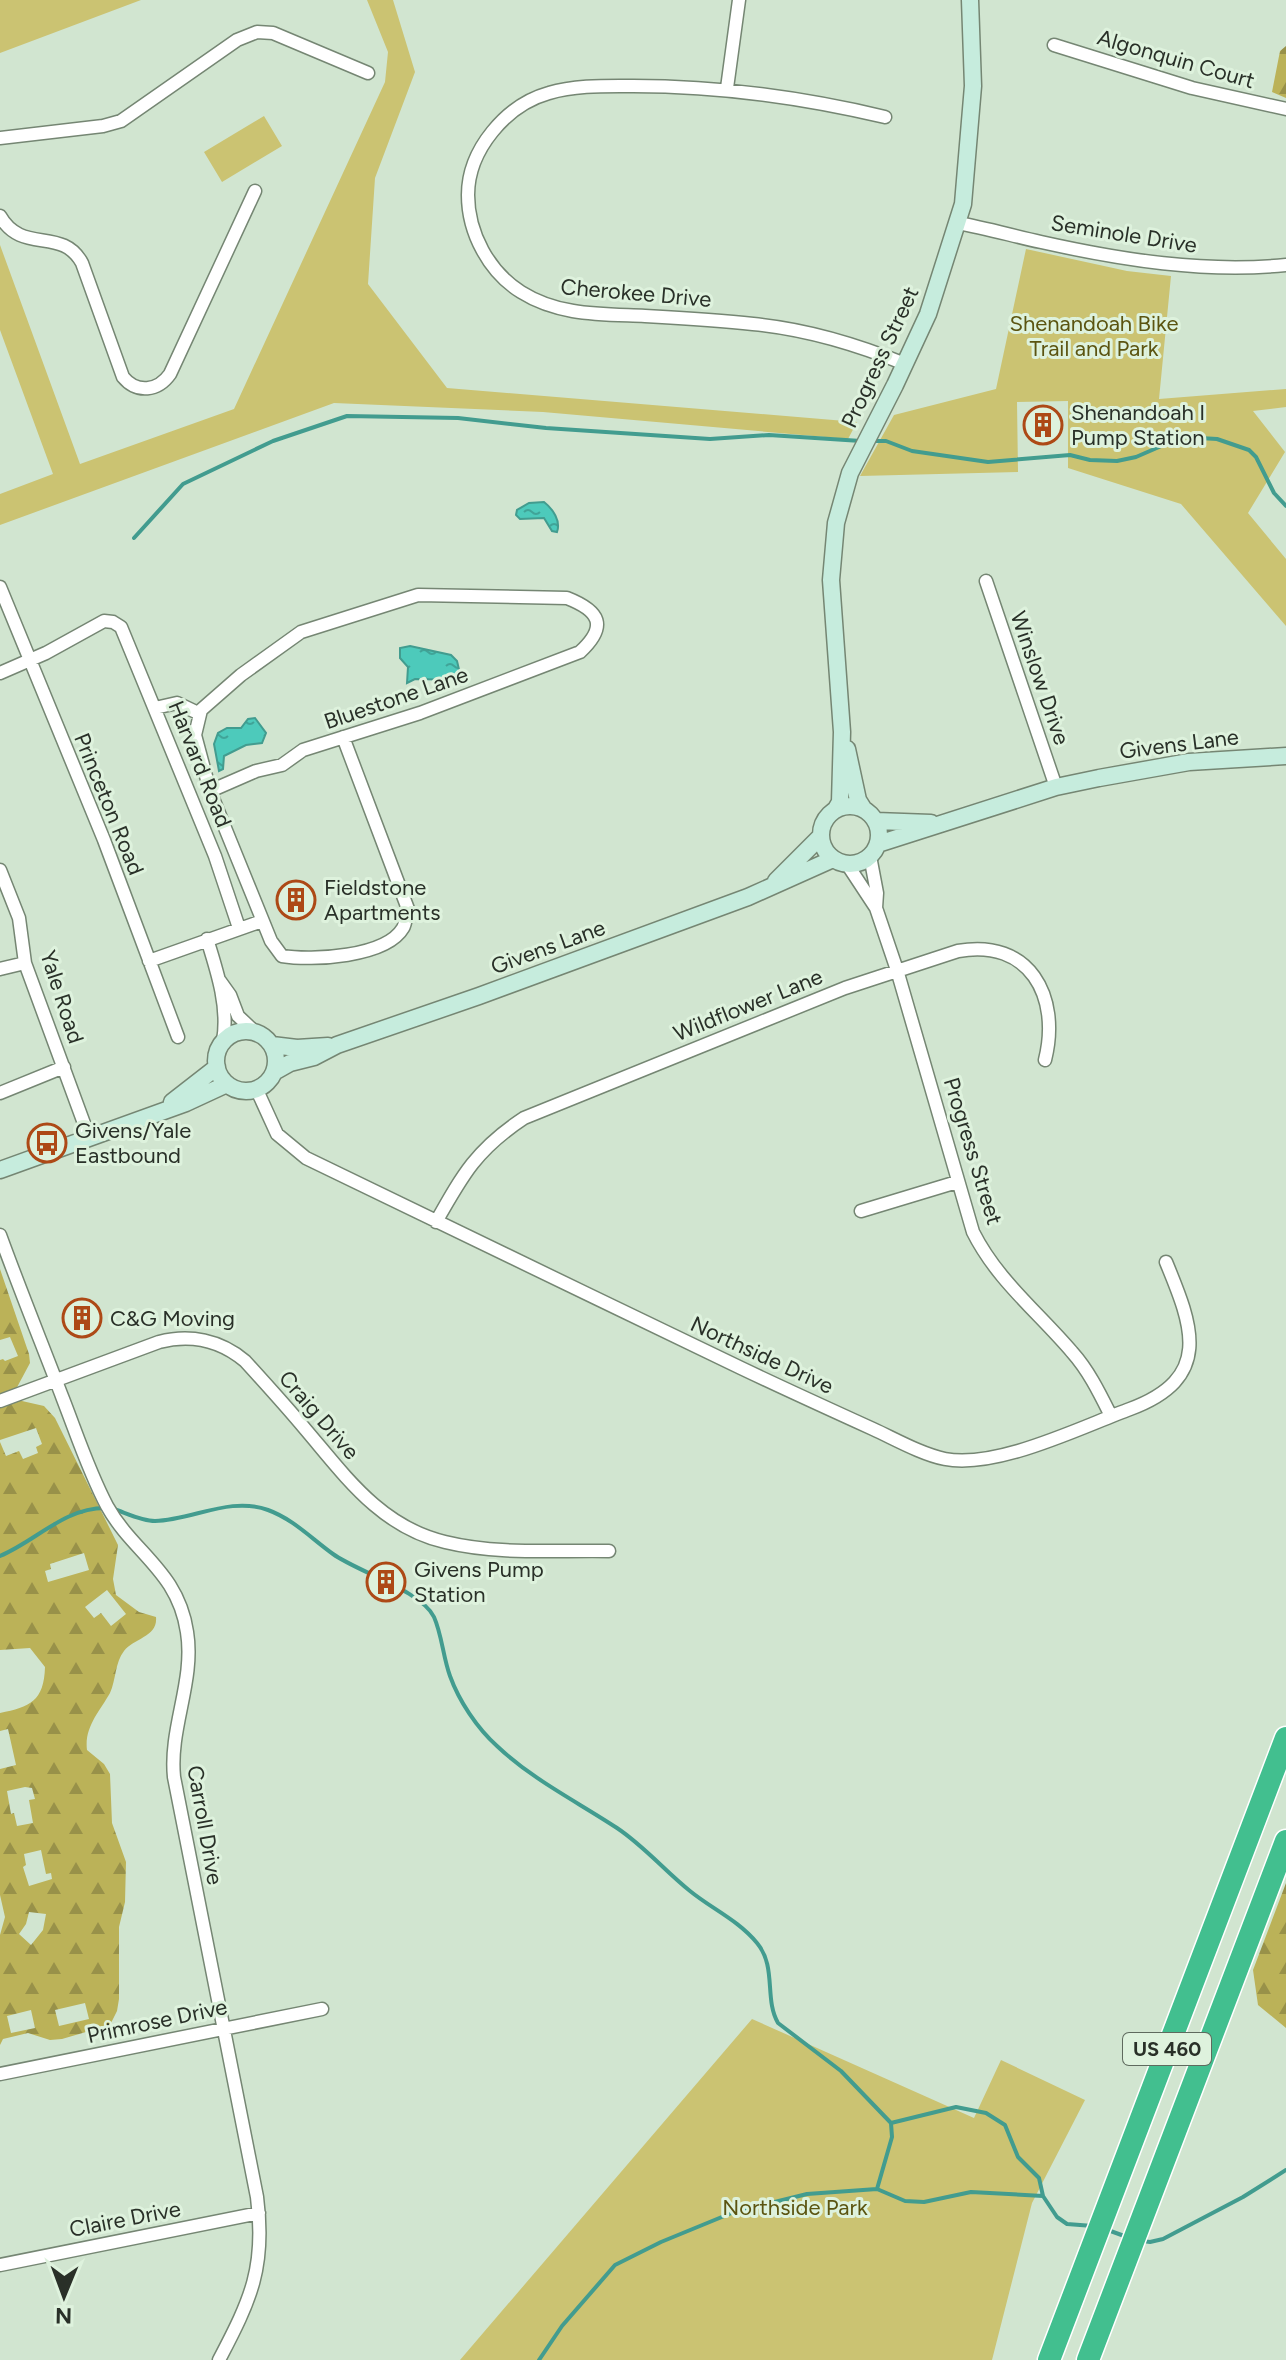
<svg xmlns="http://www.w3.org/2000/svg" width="1286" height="2360" font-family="Figtree,sans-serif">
<defs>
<pattern id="forest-firs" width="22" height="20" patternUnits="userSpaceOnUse" patternTransform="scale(2)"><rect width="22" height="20" fill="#bbb258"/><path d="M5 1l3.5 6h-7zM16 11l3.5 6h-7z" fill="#989149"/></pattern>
<pattern id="water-ripples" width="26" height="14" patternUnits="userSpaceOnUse" patternTransform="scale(2)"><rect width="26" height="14" fill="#4dcabb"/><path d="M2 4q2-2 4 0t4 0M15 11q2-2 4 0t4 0" fill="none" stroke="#40a498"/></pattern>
</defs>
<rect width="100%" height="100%" fill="#d1e5d0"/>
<!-- forest -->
<path fill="url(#forest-firs)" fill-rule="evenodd" d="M1286,46V98L1272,92L1280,51Z
M0,1269L29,1354L30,1363L15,1391L22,1401L44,1406L55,1418L118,1545L113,1579L116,1595L139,1612L156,1617C158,1637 134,1638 124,1651C115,1662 116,1680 110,1693C100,1711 84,1727 87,1750L104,1764L110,1774L112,1823L126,1862L125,1902L119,1927V1999L117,2011L110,2025L62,2039L50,2040L28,2033L3,2039L0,2045V1935L5,1917L0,1895V1769L16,1765L8,1729L0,1731V1713C30,1707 44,1701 45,1667L30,1648L0,1650V1442L6,1456L19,1451L23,1459L38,1453L36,1447L42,1444L36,1428L0,1440V1360L3,1359L5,1361L18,1356L10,1337L0,1340ZM84,1553L89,1570L48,1582L45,1571L51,1569L50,1564ZM107,1590L126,1614L111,1626L101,1613L94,1618L85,1607ZM25,1787L32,1788L35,1799L29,1800L33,1823L17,1826L14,1813L11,1814L7,1791ZM41,1850L46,1874L51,1873L52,1879L29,1886L23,1867L26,1865L24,1854ZM29,1912L46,1914L43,1930L31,1945L19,1934L26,1924ZM85,2003L89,2019L59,2026L55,2010ZM31,2010L35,2028L11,2033L7,2016Z
M1286,1883V2028L1258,2005L1253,1970Z"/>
<!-- park -->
<path fill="#cbc372" d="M0,0H141L0,53Z
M367,0H393L415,72L375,178L368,284L447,388L857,422L848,439L543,412L334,403L0,525V494L53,474L0,330V245L80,464L234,409L385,82L388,52Z
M264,116L282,146L222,182L204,152Z
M1026,249L1127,271L1171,276L1159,399L1286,389V407L1253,411L1285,452L1248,513L1286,559V626L1181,504L1068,468V401L1017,402L1018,472L860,476L894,415L996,389Z
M752,2019L974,2118L1001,2060L1085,2100L1032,2203L992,2360H460Z"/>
<!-- water -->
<path fill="url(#water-ripples)" stroke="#429c8f" stroke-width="2" d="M544,502C553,509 561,521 557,532L552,531L544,518L520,519L516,515L517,510L529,503Z
M410,646L451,655L457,661L461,678L459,680L415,679L407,683L408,667L400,658V648Z
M255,718L266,733L262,743L246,745L224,756L223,769L219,771L214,744L218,733L227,728H241L248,719Z"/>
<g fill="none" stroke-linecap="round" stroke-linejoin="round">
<!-- stream -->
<path stroke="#429c8f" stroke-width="4" d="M873,441H886L912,451L988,462L1070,455L1090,460L1117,461L1136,457L1182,437L1217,439L1249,450L1256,457L1274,493L1286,506
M134,538L183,484L273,441L347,416L458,418L546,428L710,439L769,435L861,441
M114,1509C126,1513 142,1521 155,1521C193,1520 230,1496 268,1510C293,1519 312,1539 333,1554C356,1571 422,1591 434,1617C442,1635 443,1657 450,1676C459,1701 477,1728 497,1746C533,1780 576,1801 617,1828C644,1846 665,1871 690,1891C712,1909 738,1920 757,1943C777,1967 764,1999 778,2023L841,2071L891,2123L892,2137L877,2189
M0,1556C36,1541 64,1508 105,1508
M891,2123L956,2107L986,2113L1005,2125L1018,2157L1039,2178L1043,2196L1057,2217L1067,2224L1093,2226
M1105,2229L1127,2237
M1143,2241L1150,2242L1163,2239L1243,2197L1286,2170
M539,2360L562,2326L615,2265L661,2242L734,2212L807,2194L877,2189L905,2201L924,2202L971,2192L1043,2196"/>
<!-- street casing -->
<g stroke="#758673" stroke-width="15">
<path id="street" d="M1054,45L1192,88L1286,109
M727,88L739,0
M885,117C801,97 720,86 633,86C606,86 575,85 549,93C506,105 468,150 468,195C468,233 489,272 521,292C559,316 602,314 645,316C681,318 717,320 753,324C806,329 856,344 905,364
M0,138L103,126L121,121L237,40L257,32L273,33L368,73
M0,216C22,255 62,226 82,263L123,377C137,394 158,391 170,374L255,191
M957,223C986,228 1013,236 1041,242C1122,260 1204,273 1286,265
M986,581L1056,787
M0,587L104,840L178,1037
M0,673L46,653L104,621L113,622L121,627L215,856L239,928
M155,708L177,703L198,713
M210,791L256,771L282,765L303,750L420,713L580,652C608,626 600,611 567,598L418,595L301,632L241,675L201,710L195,735L210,791L271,941L282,956C312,961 386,957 403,928C406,923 406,914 408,909L343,737
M870,856L877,893L876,908
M847,864L876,908L897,970L973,1232C997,1280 1038,1312 1072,1352C1089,1371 1100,1394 1111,1416
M0,870L19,918L25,963L89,1137
M207,939C217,971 229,1007 223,1041
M149,961L262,921
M0,969L25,963
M220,981L230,995L238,1016L256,1033
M256,1088L277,1134L306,1158C451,1229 596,1298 741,1368C785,1389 829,1409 873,1429C895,1439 921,1454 945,1459C997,1469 1081,1427 1130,1409C1213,1378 1193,1327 1166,1262
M0,1093L64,1067
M861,1211L957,1182
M436,1222C463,1174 477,1149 524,1118L845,988L958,951C1029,938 1061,996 1045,1060
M0,1235C20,1290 42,1344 63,1399C77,1435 89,1472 107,1506C133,1553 178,1571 187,1632C195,1681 169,1728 174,1777L257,2197C266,2267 251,2299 219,2360
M0,1401L159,1342C190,1334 220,1340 245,1361C266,1384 286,1406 306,1430C346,1477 381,1527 445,1542C498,1555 555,1550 609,1551
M0,2074L322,2009
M0,2265L259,2213"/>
</g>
<!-- secondary casing -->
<g stroke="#758673" stroke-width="19">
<path id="secondary" d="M847,749L858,800L863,808
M821 835a29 29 0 1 1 58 0a29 29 0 1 1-58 0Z
M836,809L840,802L842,732L831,580L836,523L850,473L895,385L928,314L963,204L973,86L970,0
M876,821L931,823
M878,844L1056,787L1099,778L1189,762L1286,756
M776,881L821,836
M216 1061a30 30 0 1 1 60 0a30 30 0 1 1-60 0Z
M272,1045L297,1048L328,1046
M274,1072L290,1063L314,1057L337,1045L479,996L748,897L833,859
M172,1102L217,1067
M0,1170L186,1103L227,1084"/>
</g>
<!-- highway casing -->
<g stroke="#fff" stroke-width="25">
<path id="highway" d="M1049,2360L1286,1738
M1088,2360L1286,1841"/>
</g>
<!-- street -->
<use href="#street" stroke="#fff" stroke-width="12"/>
<!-- secondary -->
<use href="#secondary" stroke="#c6ecdd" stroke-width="16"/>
<!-- highway -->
<use href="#highway" stroke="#42bf8f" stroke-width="22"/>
</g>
<!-- icons -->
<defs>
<g id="building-ring" transform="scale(2)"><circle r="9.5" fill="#def2dd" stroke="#ad4916" stroke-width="1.5"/><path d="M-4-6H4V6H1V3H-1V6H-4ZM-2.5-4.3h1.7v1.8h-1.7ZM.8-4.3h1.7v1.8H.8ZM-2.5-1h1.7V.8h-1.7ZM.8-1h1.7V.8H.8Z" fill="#ad4916"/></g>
<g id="bus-ring" transform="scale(2)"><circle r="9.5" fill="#def2dd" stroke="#ad4916" stroke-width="1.5"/><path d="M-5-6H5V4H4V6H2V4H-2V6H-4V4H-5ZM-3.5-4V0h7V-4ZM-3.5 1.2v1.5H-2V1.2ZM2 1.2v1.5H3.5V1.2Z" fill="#ad4916"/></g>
</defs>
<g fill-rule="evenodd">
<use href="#building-ring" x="1043" y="425"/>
<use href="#building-ring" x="296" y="900"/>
<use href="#bus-ring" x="47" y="1143"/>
<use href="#building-ring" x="82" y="1318"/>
<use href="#building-ring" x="386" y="1582"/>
</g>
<g text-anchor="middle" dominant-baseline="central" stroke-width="6" stroke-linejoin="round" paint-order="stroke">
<!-- shield labels -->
<rect fill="#def2dd" stroke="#5f6a5e" stroke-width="2" x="1123" y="2033" width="88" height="32" rx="6"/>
<g font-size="20" font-weight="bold" fill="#293028">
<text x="1167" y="2049">US 460</text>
</g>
<!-- street labels -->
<g font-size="22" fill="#293028" stroke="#def2dd">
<text transform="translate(1176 59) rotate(16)">Algonquin Court</text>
<text transform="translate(1124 234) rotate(9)">Seminole Drive</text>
<text transform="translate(636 293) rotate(5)">Cherokee Drive</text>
<text transform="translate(880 357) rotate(-65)">Progress Street</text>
<text transform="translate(1040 678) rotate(71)">Winslow Drive</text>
<text transform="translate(396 698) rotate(-19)">Bluestone Lane</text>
<text transform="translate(1179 744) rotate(-7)">Givens Lane</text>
<text transform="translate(200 764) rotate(68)">Harvard Road</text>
<text transform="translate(109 804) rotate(68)">Princeton Road</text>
<text transform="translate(548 947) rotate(-20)">Givens Lane</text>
<text transform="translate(62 997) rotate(72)">Yale Road</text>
<text transform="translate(748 1005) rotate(-22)">Wildflower Lane</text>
<text transform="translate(973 1151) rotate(73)">Progress Street</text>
<text transform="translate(762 1355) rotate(25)">Northside Drive</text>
<text transform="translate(319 1415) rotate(49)">Craig Drive</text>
<text transform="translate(205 1825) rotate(80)">Carroll Drive</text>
<text transform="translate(157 2021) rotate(-12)">Primrose Drive</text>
<text transform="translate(125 2219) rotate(-11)">Claire Drive</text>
</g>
<!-- park labels -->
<g font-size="22" fill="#5b5410" stroke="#def2dd">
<text x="1094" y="323">Shenandoah Bike<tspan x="1094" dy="25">Trail and Park</tspan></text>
<text x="795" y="2207">Northside Park</text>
</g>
<!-- poi labels -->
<g font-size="22" fill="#293028" stroke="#def2dd" text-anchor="start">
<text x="1071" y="412">Shenandoah I<tspan x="1071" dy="25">Pump Station</tspan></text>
<text x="324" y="887">Fieldstone<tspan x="324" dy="25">Apartments</tspan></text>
<text x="75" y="1130">Givens/Yale<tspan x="75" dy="25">Eastbound</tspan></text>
<text x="110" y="1318">C&amp;G Moving</text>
<text x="414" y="1569">Givens Pump<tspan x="414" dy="25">Station</tspan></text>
</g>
</g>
<!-- north arrow -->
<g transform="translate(64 2296) rotate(181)" stroke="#def2dd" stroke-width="6" paint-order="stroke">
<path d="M0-6L14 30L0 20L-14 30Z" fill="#293028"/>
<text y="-12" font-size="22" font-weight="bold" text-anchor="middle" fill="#293028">N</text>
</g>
</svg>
